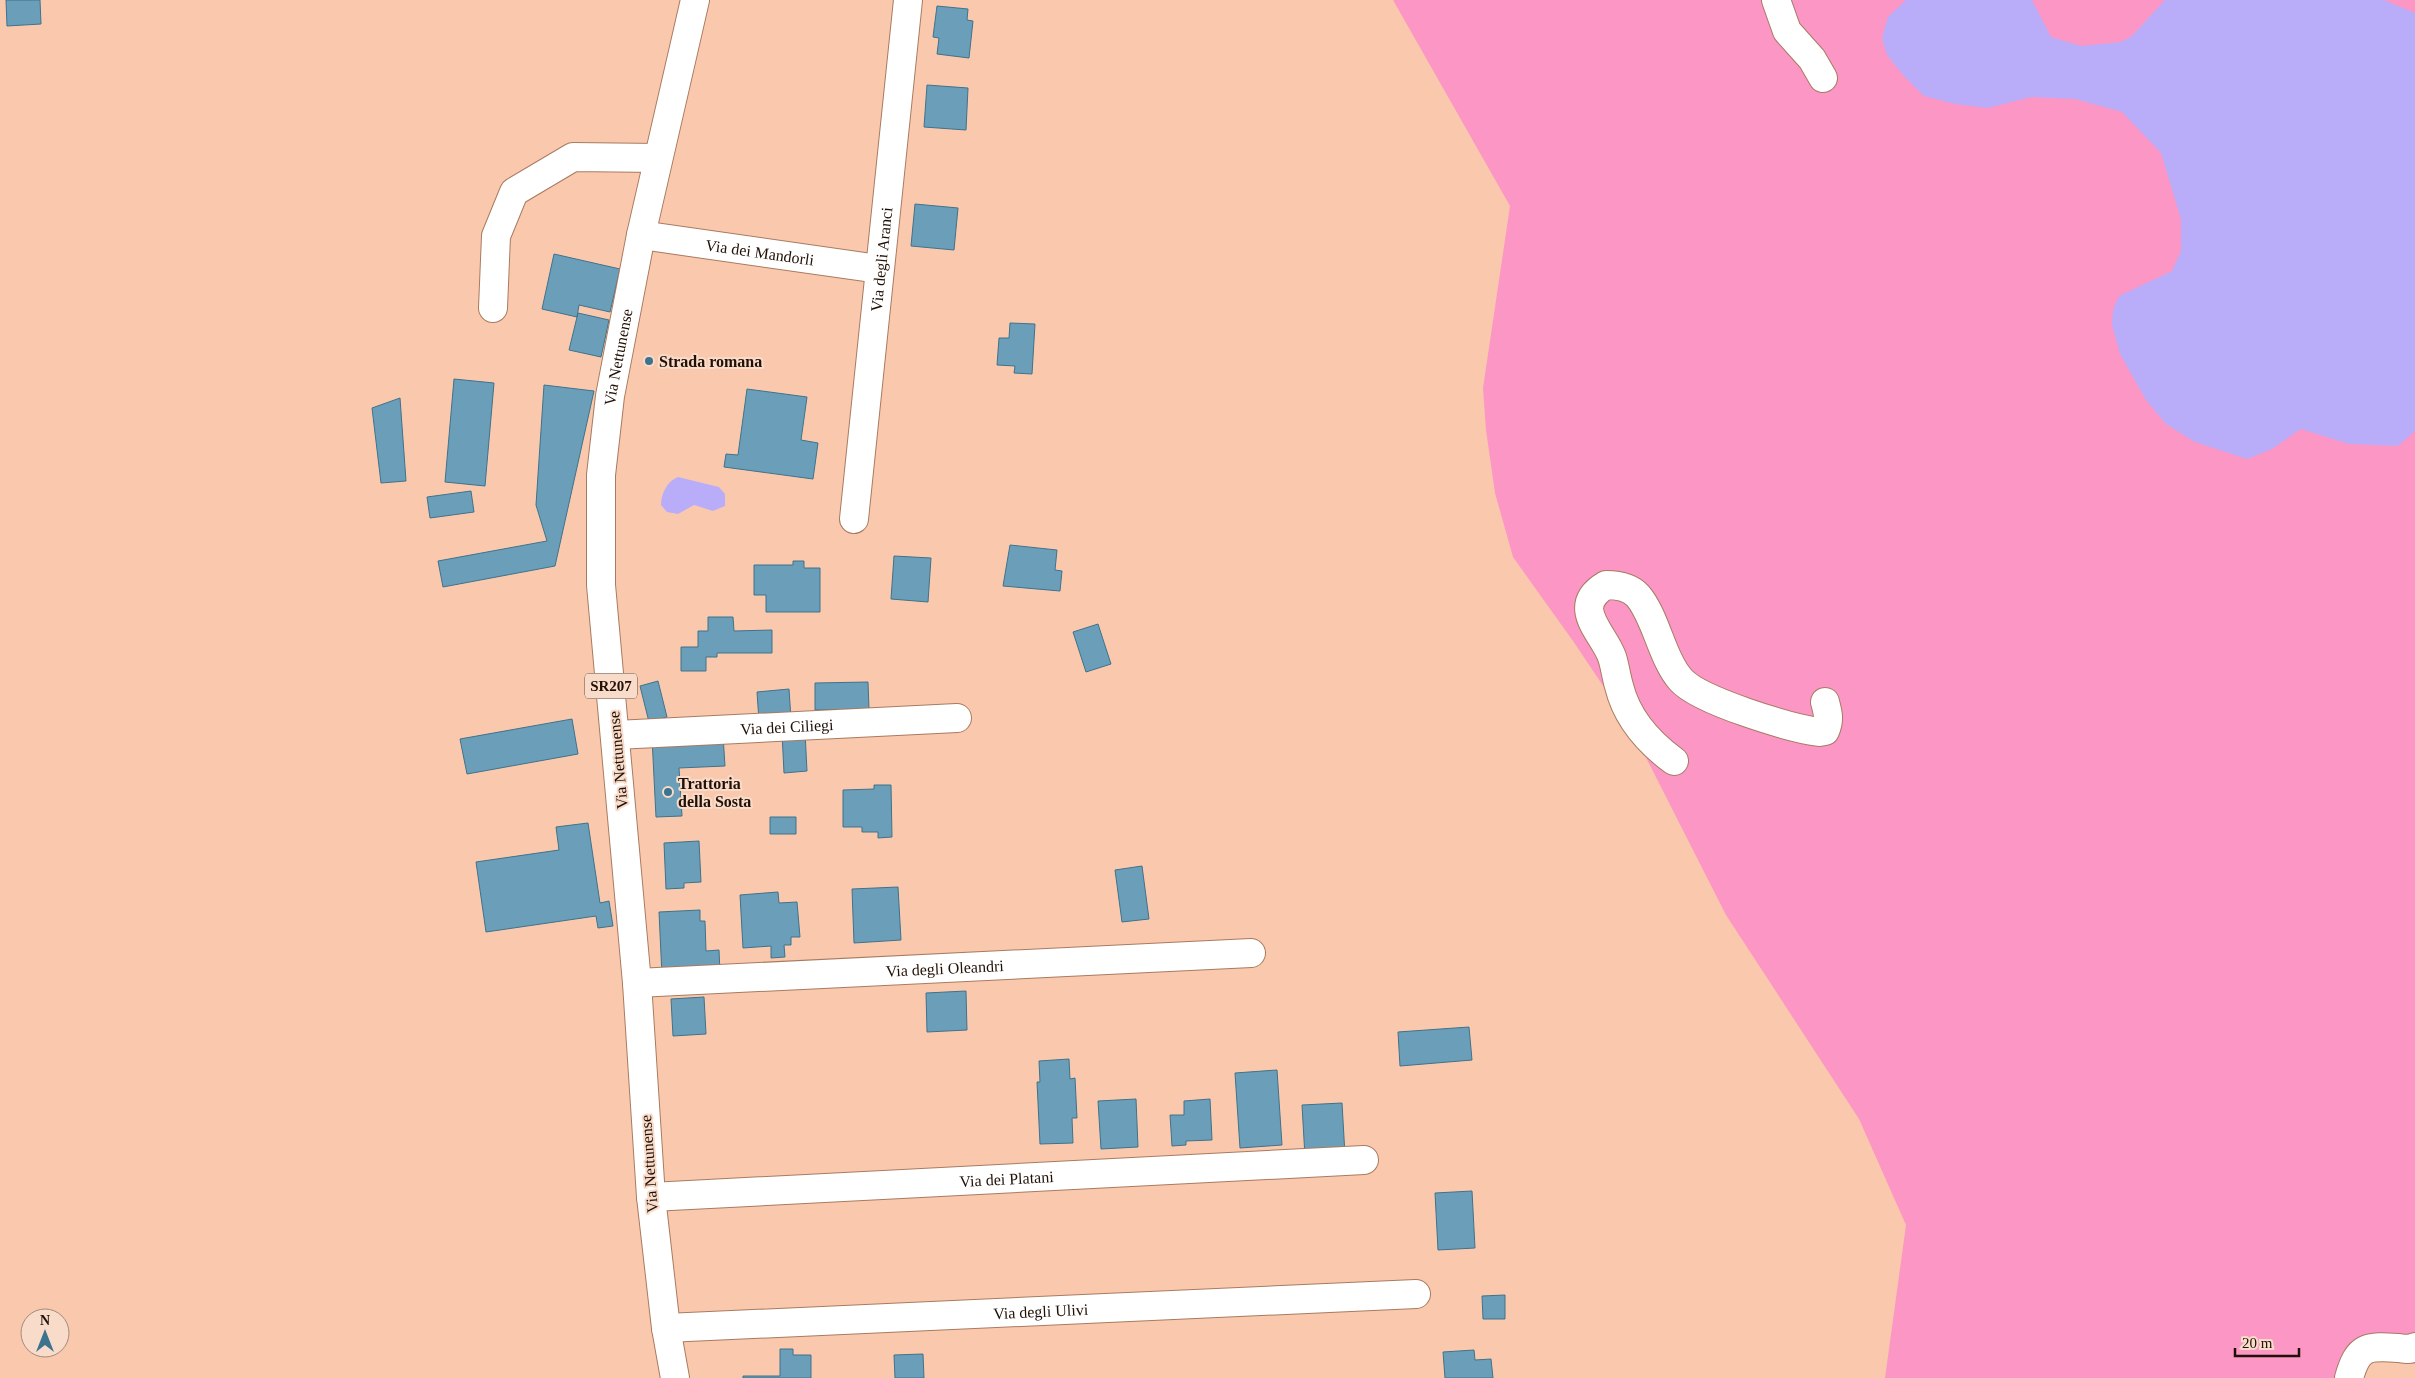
<svg xmlns="http://www.w3.org/2000/svg" width="2415" height="1378" font-family="'Times New Roman',serif">
<rect width="100%" height="100%" fill="#fac9ad"/>
<!-- green -->
<path fill="#fb96c5" d="M1393,0H2415V1364L2360,1355L2359,1378H1885L1906,1225L1859,1119L1726,915L1630,726L1573,641L1513,557L1495,493L1486,430L1483,388L1510,206Z"/>
<!-- water -->
<path fill="#b9adfa" d="M1906,0H2032L2051,37L2081,46L2121,42L2132,36L2165,0H2384L2415,13V431L2398,446L2349,444L2301,429L2272,449L2247,459L2195,442L2166,424L2146,400L2120,354L2112,325L2113,310L2119,296L2172,271L2181,251V219L2161,153L2122,112L2075,99L2031,97L1988,108L1955,104L1924,96L1904,76L1887,55L1882,38L1888,17Z
M678,477L719,487L725,494V506L713,511L694,505L678,514L667,512L661,505C661,494 667,481 678,477Z"/>
<!-- building -->
<path fill="#6b9fb9" stroke="#3f728b" d="M6,0H40L41,24L7,26Z
M937,6L968,9L967,20L973,21L969,58L937,54L939,38L933,37Z
M927,85L968,88L966,130L924,127Z
M915,204L958,208L954,250L911,246Z
M554,254L620,269L610,312L579,305L577,317L542,309Z
M578,313L609,320L601,357L569,350Z
M1010,323L1035,324L1032,374L1014,373L1015,366L997,365L999,338H1009Z
M454,379L494,383L485,486L445,482Z
M544,385L594,391L555,566L443,587L438,561L547,541L536,505Z
M747,389L807,397L801,440L818,443L813,479L724,467L726,454L738,455Z
M400,398L406,481L381,483L372,408Z
M471,491L474,512L430,518L427,497Z
M1010,545L1057,550L1055,570L1062,571L1060,591L1003,586Z
M894,556L931,558L928,602L891,599Z
M793,561H804V568H820V612H766V595H754V565H793Z
M708,617H733L734,631L772,630V653H717V657H706V671H681V647H698V631H708Z
M1098,624L1111,664L1086,672L1073,632Z
M658,681L667,717L649,722L640,686Z
M868,682L869,709L815,710V683Z
M789,689L791,719L759,721L757,692Z
M572,719L578,754L467,774L460,739Z
M805,732L807,771L784,773L782,733Z
M723,735L725,766L679,768L682,816L656,817L652,738Z
M874,785H891L892,837L878,838V832H862V827H843V790L874,789Z
M770,817H796V834H770Z
M588,823L600,903L609,901L613,926L598,928L596,916L486,932L476,862L559,850L556,827Z
M699,841L701,882L684,883V888L666,889L664,843Z
M1142,866L1149,919L1122,922L1115,870Z
M898,887L901,940L854,943L852,889Z
M778,892L779,903L797,902L800,937H791V945H784L785,957L771,958V946L743,948L740,895Z
M700,910V921H705L706,951L719,950L720,973L662,976L659,912Z
M966,991L967,1030L927,1032L926,993Z
M704,997L706,1034L673,1036L671,999Z
M1469,1027L1472,1060L1400,1066L1398,1032Z
M1069,1059L1070,1079L1075,1078L1077,1118H1072L1073,1143L1040,1144L1037,1082H1040L1039,1061Z
M1277,1070L1282,1145L1240,1148L1235,1073Z
M1136,1099L1138,1147L1101,1149L1098,1101Z
M1210,1099L1212,1140L1186,1141V1145L1172,1146L1170,1115H1184V1101Z
M1342,1103L1345,1155L1305,1157L1302,1105Z
M1472,1191L1475,1248L1438,1250L1435,1193Z
M1505,1295V1319H1483L1482,1296Z
M780,1349H793V1355H811V1378H743V1376H780Z
M1474,1350L1475,1360L1491,1359L1493,1378H1445L1443,1352Z
M923,1354L924,1378H895L894,1355Z"/>
<g fill="none" stroke-linecap="round" stroke-linejoin="round">
<!-- minor casing -->
<g stroke="#a87b61" stroke-width="30">
<g id="minor">
<path d="M1776,0L1787,31L1812,59L1823,78"/>
<path id="s1" d="M641,235L879,269"/>
<path d="M493,308L496,236L514,192L573,157L658,158"/>
<path id="s2" d="M854,519L908,0"/>
<path id="s3" d="M616,735L957,718"/>
<path d="M1674,761C1648,742 1627,719 1619,686C1616,676 1615,666 1612,657C1603,632 1569,607 1606,585C1617,585 1630,587 1638,596C1656,617 1662,659 1681,680C1700,701 1790,728 1819,732L1825,731C1830,720 1828,713 1825,702"/>
<path id="s4" d="M637,983L1251,953"/>
<path id="s5" d="M651,1197L1364,1160"/>
<path id="s6" d="M666,1328L1416,1294"/>
<path d="M2349,1378C2358,1345 2368,1346 2399,1348C2405,1349 2409,1350 2415,1347"/>
</g>
</g>
<!-- major casing -->
<g stroke="#a87b61" stroke-width="30">
<g id="major">
<path id="s7" d="M675,1378L666,1328L651,1197L637,983L601,585V475L610,396L641,235L695,0"/>
</g>
</g>
<!-- minor -->
<use href="#minor" stroke="#fff" stroke-width="28"/>
<!-- major -->
<use href="#major" stroke="#fff" stroke-width="28"/>
</g>
<!-- markers -->
<g fill="#3c738e" stroke="#f9dbca" stroke-width="2">
<circle cx="649" cy="361" r="5"/>
<circle cx="668" cy="792" r="5"/>
</g>
<g text-anchor="middle" dominant-baseline="central" stroke-width="4" stroke-linejoin="round" paint-order="stroke">
<!-- shield labels -->
<rect fill="#f9dbca" stroke="#624d41" stroke-width="1" x="585" y="673.5" width="52" height="25" rx="4"/>
<g font-size="15" font-weight="bold" fill="#211006">
<text x="611" y="686">SR207</text>
</g>
<!-- street labels -->
<g font-size="16" fill="#211006" stroke="#f9dbca">
<text stroke="none"><textPath href="#s1" startOffset="120">Via dei Mandorli</textPath></text>
<text stroke="none"><textPath href="#s2" startOffset="261">Via degli Aranci</textPath></text>
<text stroke="none"><textPath href="#s7" startOffset="1026">Via Nettunense</textPath></text>
<text stroke="none"><textPath href="#s3" startOffset="171">Via dei Ciliegi</textPath></text>
<text transform="translate(618 760) rotate(-95)">Via Nettunense</text>
<text stroke="none"><textPath href="#s4" startOffset="308">Via degli Oleandri</textPath></text>
<text transform="translate(649 1164) rotate(-94)">Via Nettunense</text>
<text stroke="none"><textPath href="#s5" startOffset="356">Via dei Platani</textPath></text>
<text stroke="none"><textPath href="#s6" startOffset="375">Via degli Ulivi</textPath></text>
</g>
<!-- poi labels -->
<g font-size="16" font-weight="bold" fill="#211006" stroke="#f9dbca" text-anchor="start">
<text x="659" y="361">Strada romana</text>
<text x="678" y="783">Trattoria<tspan x="678" dy="18">della Sosta</tspan></text>
</g>
</g>
<!-- north arrow -->
<g transform="translate(45 1333)"><circle r="24" fill="#f9dbca" stroke="#a38a7c"/>
<path d="M0-4L9 19L0 12L-9 19Z" fill="#3c738e"/>
<text y="-8" font-size="14" font-weight="bold" text-anchor="middle" fill="#211006">N</text>
</g>
<!-- scale -->
<path d="M2235 1348v8h64v-8" fill="none" stroke="#211006" stroke-width="2.5"/>
<text x="2242" y="1348" font-size="15" fill="#211006" stroke="#f9dbca" stroke-width="4" paint-order="stroke">20 m</text>
</svg>
